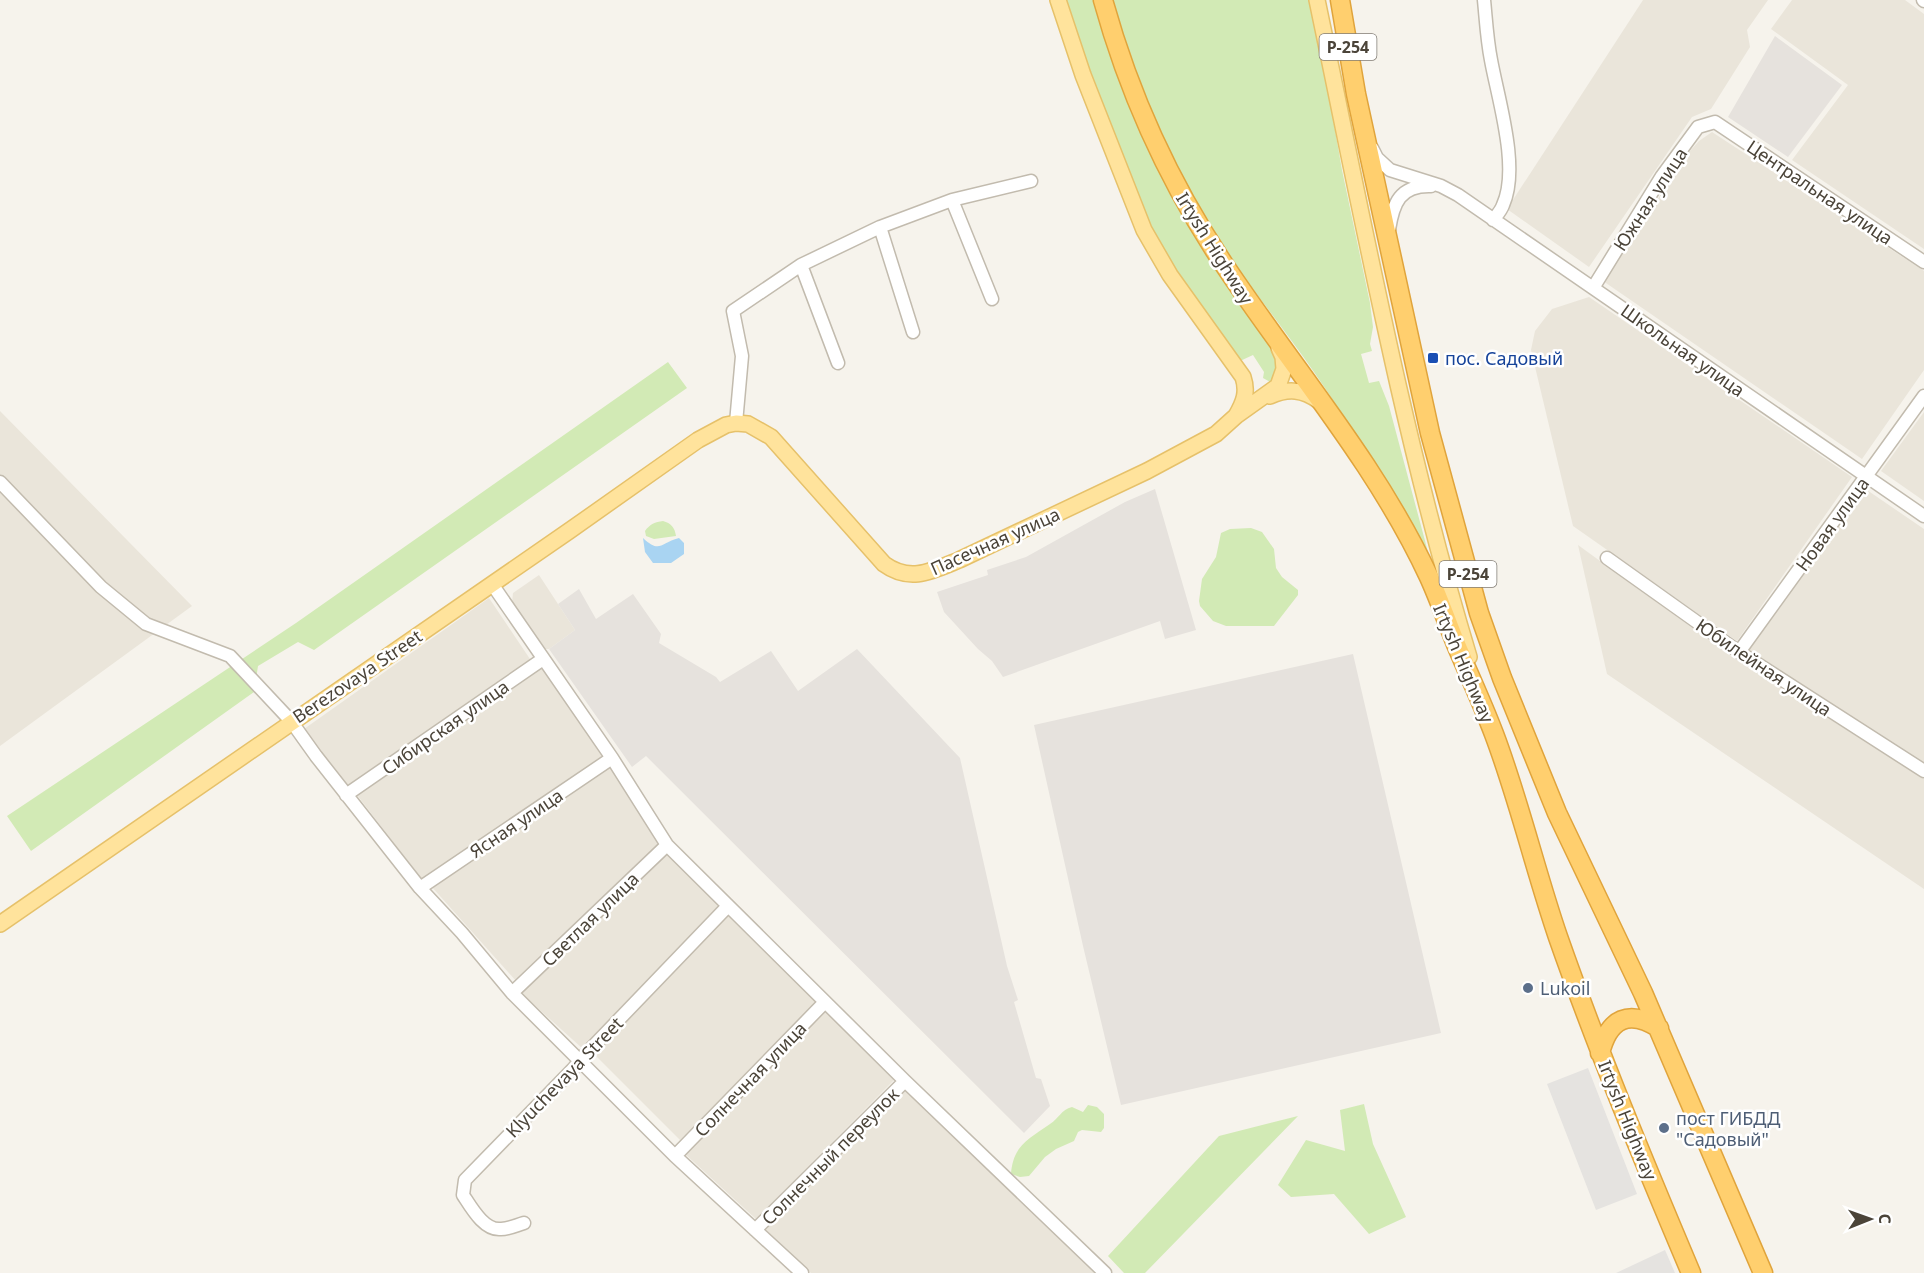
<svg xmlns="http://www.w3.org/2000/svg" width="1924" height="1273" font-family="'Noto Sans',sans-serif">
<rect width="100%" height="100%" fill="#f6f3ec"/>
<!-- residential -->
<path fill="#eae5da" d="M1643,0H1768L1747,30L1750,47L1711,109L1692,117L1589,267L1507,209Z
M1792,0H1905L1924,14V249L1792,160L1848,85L1771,29Z
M1712,132L1924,271V370L1862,459L1603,281L1690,151L1699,141Z
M1589,297L1852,477L1737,641L1573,526L1531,350L1535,331L1552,309Z
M0,411L192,606L0,746Z
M1924,412V501L1881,471Z
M1864,488L1924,529V765L1748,649Z
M1578,545L1731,656L1924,779V889L1607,674Z
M539,575L575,630L549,649H544L512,603L513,593Z
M489,598L532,662L349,788L304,729Z
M542,665L604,758L423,881L357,795Z
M609,766L661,844L517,982L431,886Z
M665,851L720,904L583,1049L520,992Z
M729,913L819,1002L680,1140L593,1053Z
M825,1010L896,1078L756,1219L684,1153Z
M907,1087L1096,1273H811L763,1227Z"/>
<!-- industrial -->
<path fill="#e6e2dd" d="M1775,36L1842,85L1788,157L1728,117Z
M1155,489L1196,630L1165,639L1160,621L1003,677L992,661L978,649L944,612L937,592L988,575L987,570L1026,557L1125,502Z
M579,589L596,619L633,594L661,634L659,643L716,677L720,682L771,651L798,691L857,649L960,758L1007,966L1018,1000L1014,1002L1036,1078L1041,1079L1050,1106L1024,1133L646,756L632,767L549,649L575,630L558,604Z
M1353,654L1441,1033L1121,1105L1083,946L1034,725Z"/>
<!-- green -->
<path fill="#d2eab5" d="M1065,0H1097L1103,24L1279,360L1272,383L1263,378L1264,372L1253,355L1240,361L1161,250L1146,222L1077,37Z
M1109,0H1309L1327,84L1342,170L1370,303L1373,327L1370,344L1372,351L1361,354L1369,383L1379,381L1389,406L1432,567C1395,501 1358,435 1314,372C1275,316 1231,264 1195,205C1157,141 1134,70 1109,0Z
M668,362L687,388L314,650L298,642L258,666L254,692L31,851L7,816L296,623Z
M663,521C671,523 675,528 676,536L654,539L646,536L645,531C650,524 655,522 663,521Z
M1251,528L1262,532L1274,549L1276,568L1282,577L1298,590V595L1274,626H1226L1213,621L1200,606L1199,601L1202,579L1216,557L1221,533L1230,529Z
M1364,1104L1373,1144L1406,1217L1369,1234L1334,1194L1291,1197L1278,1185L1306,1140L1345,1151L1340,1110Z
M1088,1105L1097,1107L1104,1114V1128L1101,1132L1082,1130L1078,1132L1074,1141L1056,1149L1045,1157L1029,1176L1020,1177L1011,1174C1013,1145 1029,1139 1050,1124C1059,1118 1061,1110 1072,1107L1083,1112Z
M1298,1116L1145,1273H1124L1108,1256L1219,1136Z"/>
<!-- parking -->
<path fill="#e5e3e0" d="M1588,1068L1637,1194L1596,1210L1547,1084Z
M1665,1250L1675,1273H1616Z"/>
<!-- water -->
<path fill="#a9d4f2" d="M643,538C660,554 660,543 679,538L684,543V554L671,563H653L645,552Z"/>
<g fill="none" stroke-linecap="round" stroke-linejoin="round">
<!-- minor casing -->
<g stroke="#c2bbae" stroke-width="15">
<path id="minor" d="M1484,0C1486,20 1487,40 1491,60C1498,99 1520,168 1503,205C1501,211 1496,216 1493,220
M1923,0L1924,1
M1372,148L1377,158L1390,170L1441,186L1458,195L1924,516
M952,200L992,299
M880,227L913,332
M1389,230C1393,203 1400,185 1431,186
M801,265L838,363
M1593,288L1662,176L1698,127L1715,122L1924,262
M736,423L742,356L733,311L801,265L880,227L952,200L1031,181
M0,482L101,587L146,624L230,656L291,721L316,756L420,888L462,933L512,993L675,1156L802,1273
M1607,558L1739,652L1924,771
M492,584L612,758L667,845L905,1081L1105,1273
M1739,652L1924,396
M346,795L543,659
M420,888L612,758
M512,993L667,845
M675,1156L825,1002
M524,1223C517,1225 509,1229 501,1229C484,1231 471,1207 463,1195L465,1180L574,1068L580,1060L728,906
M755,1230L905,1081"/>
</g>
<!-- major casing -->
<g stroke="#e6c16a" stroke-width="18">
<path id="major" d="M1058,0L1083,75L1144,230L1170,275L1243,377C1248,392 1244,402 1236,416
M1317,0C1363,220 1404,442 1469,657
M1270,396C1288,388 1303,389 1319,401
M0,924L569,531L698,440L726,425L736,423L748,424L771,437L884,564C910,583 932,571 959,560L1147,471L1216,434L1236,416L1278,386L1284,369L1283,357L1279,348"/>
</g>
<!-- highway casing -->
<g stroke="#e0a43c" stroke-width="21">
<path id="highway" d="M1103,0C1129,94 1169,182 1223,263C1292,367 1376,463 1429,577C1440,601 1448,625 1458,649C1470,677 1483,705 1494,734C1519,800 1535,870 1558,937C1598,1051 1644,1162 1691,1273
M1340,0L1356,94L1430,433L1479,613L1502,678L1557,813L1643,993L1763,1273
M1600,1053C1609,1018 1629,1009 1659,1028"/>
</g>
<!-- minor -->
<use href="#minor" stroke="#fff" stroke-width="12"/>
<!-- major -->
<use href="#major" stroke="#ffe39c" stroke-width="15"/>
<!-- highway -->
<use href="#highway" stroke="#ffcf6e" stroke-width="18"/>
</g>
<!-- markers -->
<rect fill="#1a4fb4" stroke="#fff" stroke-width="2" x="1427" y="352" width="12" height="12" rx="3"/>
<g fill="#5c6f8a" stroke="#fff" stroke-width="2">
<circle cx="1528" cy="988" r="6"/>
<circle cx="1664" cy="1128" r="6"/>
</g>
<g text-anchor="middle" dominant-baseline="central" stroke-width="5" stroke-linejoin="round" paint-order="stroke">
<!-- shield labels -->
<g fill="#fff" stroke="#817c74" stroke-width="1.5">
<rect x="1319.5" y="34" width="57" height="26" rx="4.5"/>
<rect x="1439.5" y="561" width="57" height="26" rx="4.5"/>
</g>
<g font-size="16" font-weight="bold" fill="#4b4439">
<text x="1348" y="47">Р-254</text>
<text x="1468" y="574">Р-254</text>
</g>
<!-- street labels -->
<g font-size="18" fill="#4b4439" stroke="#fff">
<text transform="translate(1820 192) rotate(34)">Центральная улица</text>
<text transform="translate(1650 199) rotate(-57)">Южная улица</text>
<text transform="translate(1215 248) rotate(58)">Irtysh Highway</text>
<text transform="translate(1683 350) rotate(35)">Школьная улица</text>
<text transform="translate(1832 524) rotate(-54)">Новая улица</text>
<text transform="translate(995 541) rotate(-24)">Пасечная улица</text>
<text transform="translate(1464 663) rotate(67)">Irtysh Highway</text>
<text transform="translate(1764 667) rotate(34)">Юбилейная улица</text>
<text transform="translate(357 676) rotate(-34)">Berezovaya Street</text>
<text transform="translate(445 727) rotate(-35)">Сибирская улица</text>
<text transform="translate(516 823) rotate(-34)">Ясная улица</text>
<text transform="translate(590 919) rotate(-44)">Светлая улица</text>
<text transform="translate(564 1077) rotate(-46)">Klyuchevaya Street</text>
<text transform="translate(750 1079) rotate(-46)">Солнечная улица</text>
<text transform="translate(1628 1120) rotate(68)">Irtysh Highway</text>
<text transform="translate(830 1156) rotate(-45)">Солнечный переулок</text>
</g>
<!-- transit labels -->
<g font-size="18" fill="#164399" stroke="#fff" text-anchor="start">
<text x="1445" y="358">пос. Садовый</text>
</g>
<!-- service labels -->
<g font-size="18" fill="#4e5e75" stroke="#fff" text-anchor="start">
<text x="1540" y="988">Lukoil</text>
<text x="1676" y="1118">пост ГИБДД<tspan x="1676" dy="21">"Садовый"</tspan></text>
</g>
</g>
<!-- north arrow -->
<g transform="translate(1870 1219) rotate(89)" stroke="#ffffff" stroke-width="4.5" paint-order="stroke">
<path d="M0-4.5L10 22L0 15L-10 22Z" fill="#4b4439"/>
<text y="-9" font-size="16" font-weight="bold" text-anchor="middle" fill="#4b4439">С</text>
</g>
</svg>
